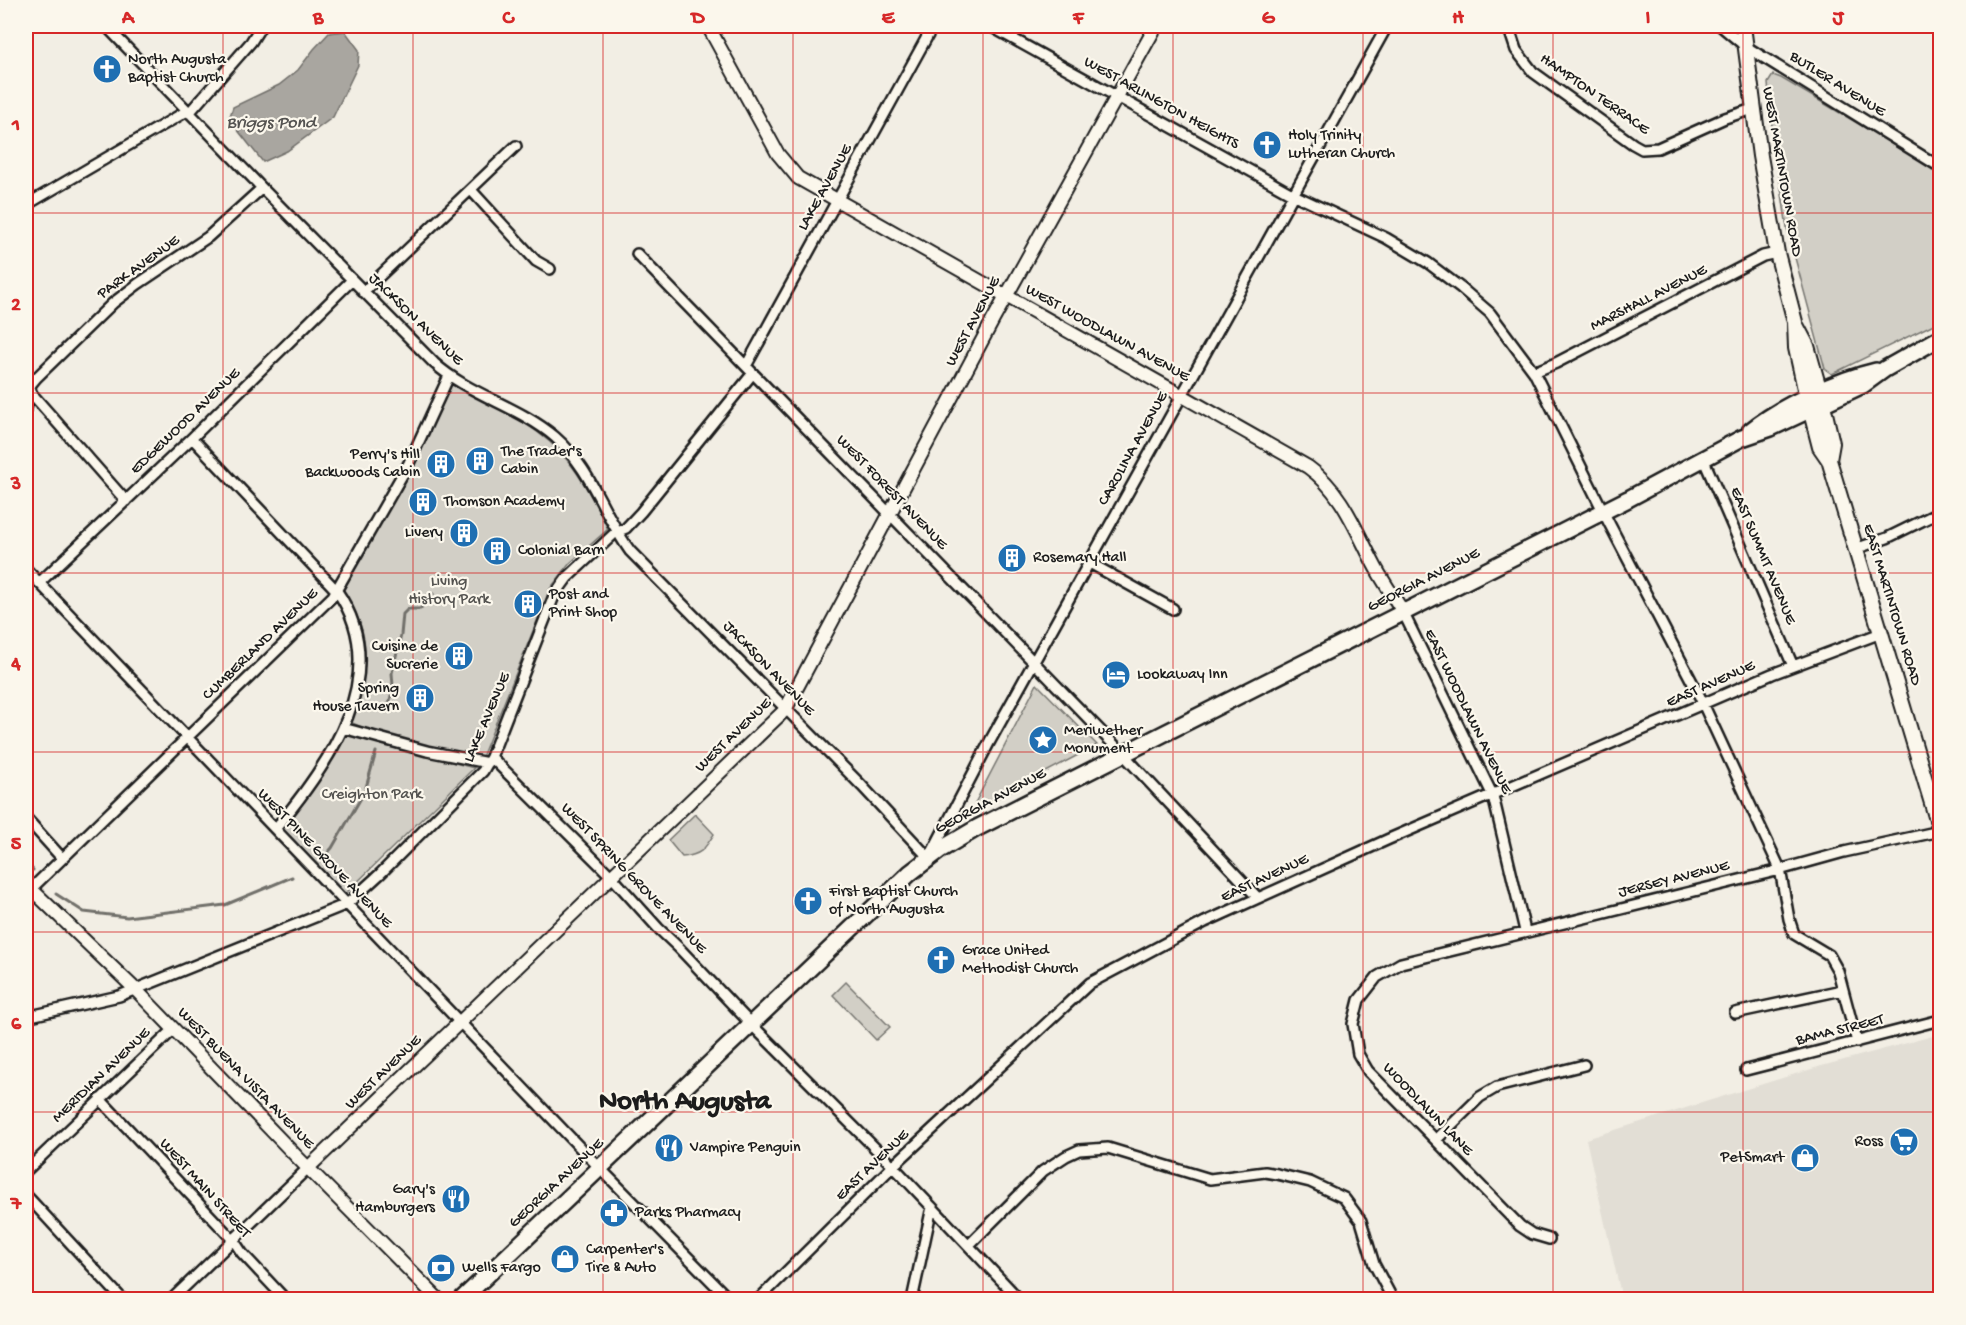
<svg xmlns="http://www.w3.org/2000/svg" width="1966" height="1325" font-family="'Gochi Hand',sans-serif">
<rect width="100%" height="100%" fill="#f2eee4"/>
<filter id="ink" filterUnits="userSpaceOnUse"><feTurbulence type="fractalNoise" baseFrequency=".0167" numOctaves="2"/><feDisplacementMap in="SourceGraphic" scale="12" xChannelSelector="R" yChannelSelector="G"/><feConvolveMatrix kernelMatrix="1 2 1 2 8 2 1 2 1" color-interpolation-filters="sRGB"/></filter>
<g filter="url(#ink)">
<!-- built -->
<path fill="#e2ded5" d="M1940,1034V1299H1622L1586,1139L1818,1067Z"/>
<!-- green -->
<path fill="#d2cfc6" stroke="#777671" stroke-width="1.5" d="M1773,75L1781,78L1940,172V321L1832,374L1825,369L1787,228L1771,119L1768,83Z
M450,384C491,405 539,424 568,461C585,482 596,506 608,529L570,563L550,589L482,757C438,748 390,741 350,722C367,671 376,639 343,591L400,488Z
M1037,684L1097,745L978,808L975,803Z
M344,734L474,768L344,895L280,829L317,783Z
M695,814L714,834C704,850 701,855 682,857L668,840Z
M846,982L890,1027L876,1040L833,995Z"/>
<!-- water -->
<path fill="#a9a6a0" stroke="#716f6b" stroke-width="1.5" d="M345,31L359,50L358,65L333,117L287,151L263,162L229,119L233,107L279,85L298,70L314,49L329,33Z"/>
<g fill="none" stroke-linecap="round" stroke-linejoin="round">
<!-- stream -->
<path stroke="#716f6b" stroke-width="3" d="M388,710L393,686L392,673L401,635L403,614L408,609H420L433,594
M321,860L332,848L365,791L376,752
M26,862L33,870
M56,894L84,912L127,917L225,905L292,877"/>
<!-- minor casing -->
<g stroke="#1c1c1c" stroke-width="14">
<path id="minor" d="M106,26L262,188L434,363C469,395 519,406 555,437C591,468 603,514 630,551L862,786L929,858L990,741L1387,26
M990,26L1292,194L1386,238L1428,263L1461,288L1490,313L1534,372L1610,525L1699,695L1780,869L1789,919L1794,934L1829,955L1838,971L1857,1042
M1508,26L1516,50L1533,72L1633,144L1642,149L1658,148L1725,118L1753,109
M1721,26L1745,46L1940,167
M189,113L251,42L261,26
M471,190L536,261L550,269
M26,205L187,111
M637,254L1123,754L1258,898
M363,292L516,146
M746,366L933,26
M1534,372L1556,363L1763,256L1777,253
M30,389L32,394L126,501
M26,409L31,384L36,378L113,303L138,284L208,237L262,188
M192,438L337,591C394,673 329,765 275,829
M1703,458L1793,666
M1855,549L1887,538L1940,512
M1088,562L1173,609
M26,569L588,1156L730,1300
M39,583L192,438L352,280
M1403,612L1493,796L1525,931
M343,728L427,751L488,763
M491,757L611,876L658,928L679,948L751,1024L893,1166L1020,1300
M26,818L61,857
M31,889L333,596L409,463L449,376
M1735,1013L1842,990
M26,1017L119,996L347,904L380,874L483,771L491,757L554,596L567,578L616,532L626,528L641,512L753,373
M1746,1070L1940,1020
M100,1099L234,1241L242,1253L286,1300
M1436,1140L1480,1097L1497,1087L1584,1065
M26,1171L174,1029
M26,1195L123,1300
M1549,1239L1532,1234L1520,1226L1368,1071L1358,1054L1353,1024L1359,1000L1377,977L1401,963L1772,872L1844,852L1940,831
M969,1245L1043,1171L1066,1156L1079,1150L1108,1148L1210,1179L1265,1172L1277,1174L1310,1182L1344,1198L1361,1221L1374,1264L1393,1300
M171,1300L308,1168
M758,1300L893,1166L1090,983L1205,922L1389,839L1772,674L1881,633
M912,1300L932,1207"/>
</g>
<!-- tertiary casing -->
<g stroke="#1c1c1c" stroke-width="16">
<path id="tertiary" d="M708,26L778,154L798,178L1308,467C1343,492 1356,531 1376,568C1384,583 1394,597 1403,612
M26,884L136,990L299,1159L439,1300
M308,1168L785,710L993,320L1156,26"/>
</g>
<!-- secondary casing -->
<g stroke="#1c1c1c" stroke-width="18">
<path id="secondary" d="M1743,26L1760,156L1777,253L1795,322L1796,348L1805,389L1820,447L1829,460L1940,830
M1797,327L1807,346L1820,392L1832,443L1829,460"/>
</g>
<!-- primary casing -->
<g stroke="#1c1c1c" stroke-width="20">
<path id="primary" d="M1750,431C1781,406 1837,380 1876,371
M461,1300L910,873L940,850L977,828L1628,499L1742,438L1771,428L1863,385L1885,369L1940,338"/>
</g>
<!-- minor -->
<use href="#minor" stroke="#fbf7ec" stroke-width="9"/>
<!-- tertiary -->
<use href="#tertiary" stroke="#fbf7ec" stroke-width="12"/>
<!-- secondary -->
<use href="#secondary" stroke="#fbf7ec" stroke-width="14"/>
<!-- primary -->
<use href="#primary" stroke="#fbf7ec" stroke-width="15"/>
</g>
</g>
<!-- grid -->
<path fill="none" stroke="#d62828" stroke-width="1.5" stroke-opacity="0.55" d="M223,26V1300M413,26V1300M603,26V1300M793,26V1300M983,26V1300M1173,26V1300M1363,26V1300M1553,26V1300M1743,26V1300M26,213H1940M26,393H1940M26,573H1940M26,752H1940M26,932H1940M26,1112H1940"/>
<!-- icons -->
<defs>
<g id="church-disc" transform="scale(1.5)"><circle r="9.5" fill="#1f6fb2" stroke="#fbf7ec"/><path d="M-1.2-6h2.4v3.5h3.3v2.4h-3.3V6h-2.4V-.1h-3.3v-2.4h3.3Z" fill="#fff"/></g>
<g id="building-disc" transform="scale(1.5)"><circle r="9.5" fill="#1f6fb2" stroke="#fbf7ec"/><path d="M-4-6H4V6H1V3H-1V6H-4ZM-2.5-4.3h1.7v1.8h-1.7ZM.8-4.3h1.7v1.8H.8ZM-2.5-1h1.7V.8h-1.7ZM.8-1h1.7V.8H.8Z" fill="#fff"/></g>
<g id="hotel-disc" transform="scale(1.5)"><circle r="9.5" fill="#1f6fb2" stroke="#fbf7ec"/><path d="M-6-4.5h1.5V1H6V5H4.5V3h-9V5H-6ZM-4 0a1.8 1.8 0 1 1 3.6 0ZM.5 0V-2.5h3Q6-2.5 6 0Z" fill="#fff"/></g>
<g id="sight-disc" transform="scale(1.5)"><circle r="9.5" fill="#1f6fb2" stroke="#fbf7ec"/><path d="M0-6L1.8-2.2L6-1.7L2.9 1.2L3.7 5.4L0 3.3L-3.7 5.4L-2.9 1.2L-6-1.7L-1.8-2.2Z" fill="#fff"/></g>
<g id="supermarket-disc" transform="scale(1.5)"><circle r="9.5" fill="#1f6fb2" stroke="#fbf7ec"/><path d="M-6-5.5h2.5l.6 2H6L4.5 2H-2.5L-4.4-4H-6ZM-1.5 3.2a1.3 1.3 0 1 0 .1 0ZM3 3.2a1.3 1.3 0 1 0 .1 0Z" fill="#fff"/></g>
<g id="restaurant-disc" transform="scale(1.5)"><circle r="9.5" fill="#1f6fb2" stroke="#fbf7ec"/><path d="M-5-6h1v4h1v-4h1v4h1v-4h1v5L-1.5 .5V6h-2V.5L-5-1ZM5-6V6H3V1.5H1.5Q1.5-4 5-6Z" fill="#fff"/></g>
<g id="shop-disc" transform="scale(1.5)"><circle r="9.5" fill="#1f6fb2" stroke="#fbf7ec"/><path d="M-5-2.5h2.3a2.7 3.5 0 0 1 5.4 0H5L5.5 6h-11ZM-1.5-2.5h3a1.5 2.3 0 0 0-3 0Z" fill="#fff"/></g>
<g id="pharmacy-disc" transform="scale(1.5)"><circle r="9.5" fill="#1f6fb2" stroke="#fbf7ec"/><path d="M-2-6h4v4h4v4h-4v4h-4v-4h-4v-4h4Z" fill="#fff"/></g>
<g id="bank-disc" transform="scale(1.5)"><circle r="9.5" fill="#1f6fb2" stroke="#fbf7ec"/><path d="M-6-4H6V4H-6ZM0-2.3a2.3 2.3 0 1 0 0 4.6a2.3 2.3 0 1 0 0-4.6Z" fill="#fff"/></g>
</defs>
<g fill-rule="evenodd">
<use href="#church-disc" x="107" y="69"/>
<use href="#church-disc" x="1267" y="145"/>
<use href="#building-disc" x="480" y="461"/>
<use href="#building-disc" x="441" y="464"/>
<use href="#building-disc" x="423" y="502"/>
<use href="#building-disc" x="464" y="533"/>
<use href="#building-disc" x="497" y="551"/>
<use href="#building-disc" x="1012" y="558"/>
<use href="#building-disc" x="528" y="604"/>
<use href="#building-disc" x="459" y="656"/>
<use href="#hotel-disc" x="1116" y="675"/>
<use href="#building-disc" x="420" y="698"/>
<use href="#sight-disc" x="1043" y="740"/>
<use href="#church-disc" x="808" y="901"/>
<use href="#church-disc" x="941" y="960"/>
<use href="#supermarket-disc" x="1904" y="1142"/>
<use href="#restaurant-disc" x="669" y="1148"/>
<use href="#shop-disc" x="1805" y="1158"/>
<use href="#restaurant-disc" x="456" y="1199"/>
<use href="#pharmacy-disc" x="614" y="1213"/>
<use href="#shop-disc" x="565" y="1259"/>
<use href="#bank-disc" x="441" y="1268"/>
</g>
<g text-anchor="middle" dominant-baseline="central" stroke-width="4.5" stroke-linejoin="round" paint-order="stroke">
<!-- poi labels -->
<g font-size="16" fill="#1c1c1c" stroke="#fbf7ec" text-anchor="start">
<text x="128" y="60">North Augusta<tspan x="128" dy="18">Baptist Church</tspan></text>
<text x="1288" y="136">Holy Trinity<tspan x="1288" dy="18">Lutheran Church</tspan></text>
<text x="501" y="452">The Trader's<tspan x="501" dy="18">Cabin</tspan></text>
<text x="420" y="455" text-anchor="end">Perry's Hill<tspan x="420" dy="18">Backwoods Cabin</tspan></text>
<text x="444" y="502">Thomson Academy</text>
<text x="443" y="533" text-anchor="end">Livery</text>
<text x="518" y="551">Colonial Barn</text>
<text x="1033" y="558">Rosemary Hall</text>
<text x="549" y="595">Post and<tspan x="549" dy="18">Print Shop</tspan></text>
<text x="438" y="647" text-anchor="end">Cuisine de<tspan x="438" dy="18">Sucrerie</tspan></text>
<text x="1137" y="675">Lookaway Inn</text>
<text x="399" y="689" text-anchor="end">Spring<tspan x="399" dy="18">House Tavern</tspan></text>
<text x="1064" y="731">Meriwether<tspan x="1064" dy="18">Monument</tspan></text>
<text x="829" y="892">First Baptist Church<tspan x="829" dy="18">of North Augusta</tspan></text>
<text x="962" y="951">Grace United<tspan x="962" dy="18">Methodist Church</tspan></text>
<text x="1883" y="1142" text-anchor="end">Ross</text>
<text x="690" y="1148">Vampire Penguin</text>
<text x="1784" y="1158" text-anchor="end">PetSmart</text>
<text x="435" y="1190" text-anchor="end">Gary's<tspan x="435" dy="18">Hamburgers</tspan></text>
<text x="635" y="1213">Parks Pharmacy</text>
<text x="586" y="1250">Carpenter's<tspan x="586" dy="18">Tire &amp; Auto</tspan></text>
<text x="462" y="1268">Wells Fargo</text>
</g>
<!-- street labels -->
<g font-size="16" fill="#1c1c1c" stroke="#fbf7ec">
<text transform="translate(1837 85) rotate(32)">BUTLER AVENUE</text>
<text transform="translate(1594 95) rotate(35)">HAMPTON TERRACE</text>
<text transform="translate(1161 104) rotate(29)">WEST ARLINGTON HEIGHTS</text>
<text transform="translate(1781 172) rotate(80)">WEST MARTINTOWN ROAD</text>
<text transform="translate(826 188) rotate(-61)">LAKE AVENUE</text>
<text transform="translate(139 268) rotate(-36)">PARK AVENUE</text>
<text transform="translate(1649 299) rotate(-27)">MARSHALL AVENUE</text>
<text transform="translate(415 320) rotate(44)">JACKSON AVENUE</text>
<text transform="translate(974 322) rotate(-62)">WEST AVENUE</text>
<text transform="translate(1107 334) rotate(29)">WEST WOODLAWN AVENUE</text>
<text transform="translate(186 422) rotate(-44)">EDGEWOOD AVENUE</text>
<text transform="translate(1134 449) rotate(-61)">CAROLINA AVENUE</text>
<text transform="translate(891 493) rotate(46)">WEST FOREST AVENUE</text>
<text transform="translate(1762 556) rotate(67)">EAST SUMMIT AVENUE</text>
<text transform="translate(1424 581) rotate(-27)">GEORGIA AVENUE</text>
<text transform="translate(1891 605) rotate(73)">EAST MARTINTOWN ROAD</text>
<text transform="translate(261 645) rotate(-44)">CUMBERLAND AVENUE</text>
<text transform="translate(768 669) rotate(46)">JACKSON AVENUE</text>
<text transform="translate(1711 685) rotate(-24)">EAST AVENUE</text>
<text transform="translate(1467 712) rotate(64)">EAST WOODLAWN AVENUE</text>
<text transform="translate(488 718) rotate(-67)">LAKE AVENUE</text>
<text transform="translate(734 736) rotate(-44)">WEST AVENUE</text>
<text transform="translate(991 802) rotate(-28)">GEORGIA AVENUE</text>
<text transform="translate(324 859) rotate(46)">WEST PINE GROVE AVENUE</text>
<text transform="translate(633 879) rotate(46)">WEST SPRING GROVE AVENUE</text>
<text transform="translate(1265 879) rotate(-25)">EAST AVENUE</text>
<text transform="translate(1674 880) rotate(-14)">JERSEY AVENUE</text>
<text transform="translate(1840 1031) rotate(-14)">BAMA STREET</text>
<text transform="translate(384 1073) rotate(-44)">WEST AVENUE</text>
<text transform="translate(102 1076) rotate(-44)">MERIDIAN AVENUE</text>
<text transform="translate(245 1079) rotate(46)">WEST BUENA VISTA AVENUE</text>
<text transform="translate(1427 1110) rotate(46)">WOODLAWN LANE</text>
<text transform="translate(873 1166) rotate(-44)">EAST AVENUE</text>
<text transform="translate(557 1184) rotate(-43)">GEORGIA AVENUE</text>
<text transform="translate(204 1189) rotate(48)">WEST MAIN STREET</text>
</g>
<!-- park labels -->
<g font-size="16" fill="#53524f" stroke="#fbf7ec">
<text x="449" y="582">Living<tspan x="449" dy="18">History Park</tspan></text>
<text x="372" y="795">Creighton Park</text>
</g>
<!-- water labels -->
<g font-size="18" font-style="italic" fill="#545351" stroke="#fbf7ec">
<text x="271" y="123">Briggs Pond</text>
</g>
<!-- town labels -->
<g font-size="28" font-weight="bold" fill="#1c1c1c" stroke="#fbf7ec">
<text x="685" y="1102">North Augusta</text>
</g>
</g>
<!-- margin -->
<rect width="1966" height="1325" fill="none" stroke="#fbf7ec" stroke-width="66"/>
<rect x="33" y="33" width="1900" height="1259" fill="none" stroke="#d62828" stroke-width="2"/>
<g font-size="20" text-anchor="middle" font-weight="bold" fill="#d62828">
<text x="128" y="23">A</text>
<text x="318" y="23">B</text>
<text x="508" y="23">C</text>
<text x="698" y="23">D</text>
<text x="888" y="23">E</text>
<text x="1078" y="23">F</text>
<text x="1268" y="23">G</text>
<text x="1458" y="23">H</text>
<text x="1648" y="23">I</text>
<text x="1838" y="23">J</text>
<text x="16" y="130">1</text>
<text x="16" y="310">2</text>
<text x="16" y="489">3</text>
<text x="16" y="669">4</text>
<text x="16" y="849">5</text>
<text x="16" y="1029">6</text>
<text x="16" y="1209">7</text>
</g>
</svg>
